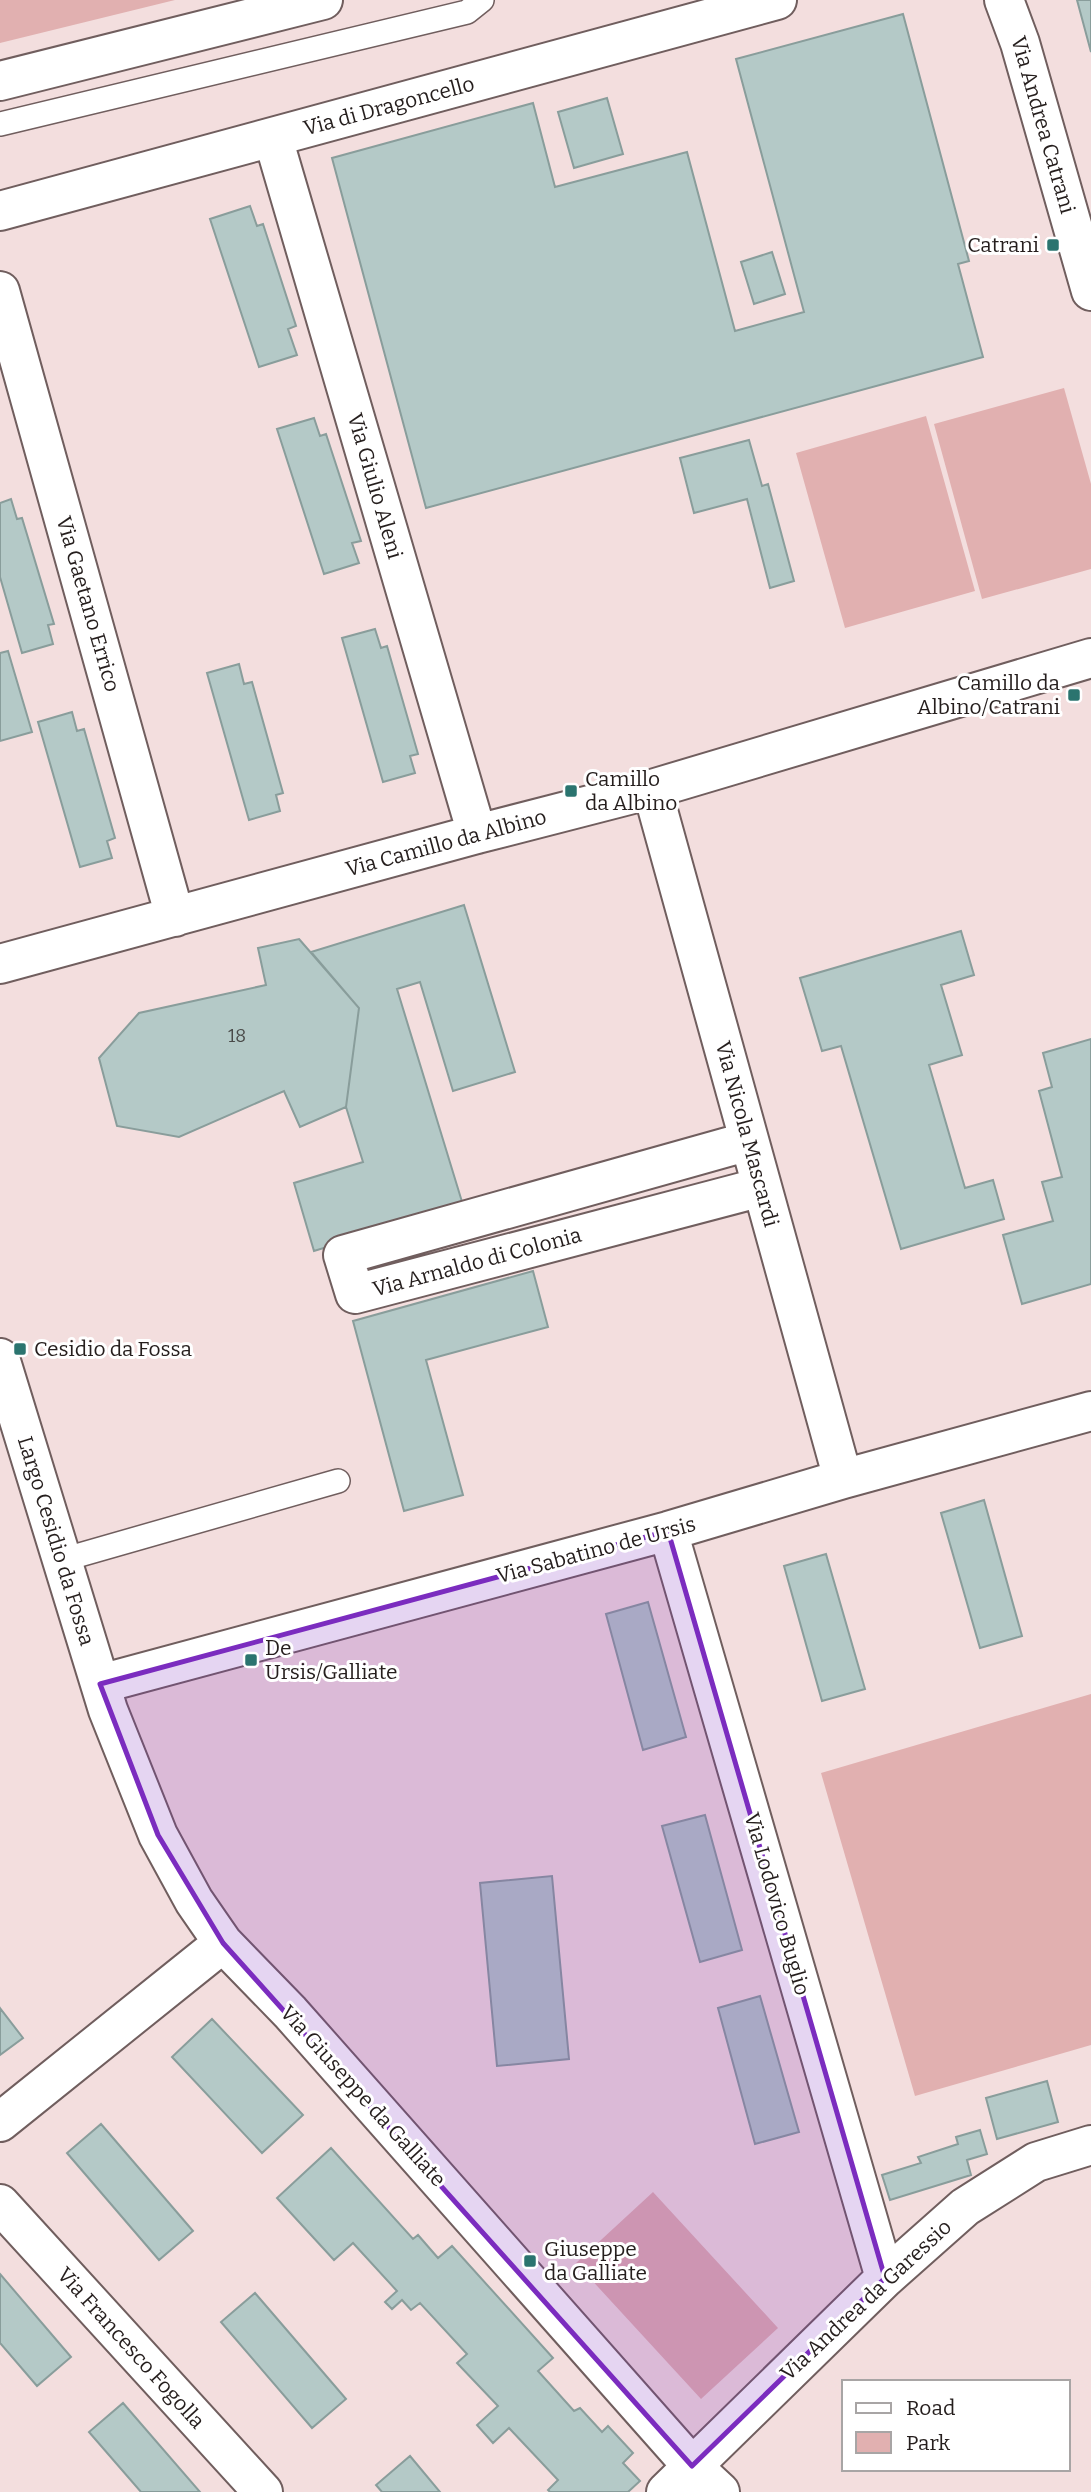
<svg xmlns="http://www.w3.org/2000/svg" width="1091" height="2492" font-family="Bitter,serif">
<rect width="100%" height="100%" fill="#f3dede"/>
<!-- green -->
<path fill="#e1b0b0" d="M0,0H175L0,43Z
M1064,388L1091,484V569L982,599L934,424Z
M926,416L975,591L845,628L796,453Z
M1091,1694V2045L915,2096L821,1773Z
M653,2192L778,2328L701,2399L576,2263Z"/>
<!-- building -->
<path fill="#b4c9c7" stroke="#899d9b" stroke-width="2" d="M1077,0H1091V52Z
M903,14L969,261L958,264L983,357L426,508L332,158L533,103L555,187L687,152L735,331L804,312L736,59Z
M607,98L623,154L574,168L558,112Z
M250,206L257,226L263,224L296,326L288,329L297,355L259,367L210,219Z
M772,252L785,294L754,304L741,262Z
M314,418L320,436L326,434L361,541L352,543L359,563L324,574L277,429Z
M749,440L762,486L768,484L794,581L770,588L747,499L694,513L680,458Z
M11,499L17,519L22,518L54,624L48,625L53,644L22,653L0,577V503Z
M375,629L381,648L387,646L418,754L410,756L415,773L383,782L342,638Z
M8,651L32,732L0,741V653Z
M239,664L244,684L252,682L283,793L276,795L280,811L249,820L207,673Z
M72,712L77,731L84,729L115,838L107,841L112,858L80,867L38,722Z
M464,905L515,1072L453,1091L420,982L397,989L463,1205L314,1251L294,1183L363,1162L346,1107L359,1008L311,952Z
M961,931L974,975L941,985L962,1055L929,1065L965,1188L993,1180L1004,1219L901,1249L841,1046L822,1051L800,978Z
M299,939L359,1008L346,1107L300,1127L284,1091L179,1137L117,1126L99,1058L139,1013L266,985L258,948Z
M1091,1039V1284L1022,1304L1003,1235L1053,1221L1042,1182L1062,1177L1039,1091L1052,1087L1043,1053Z
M533,1271L548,1327L426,1360L463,1495L404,1511L353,1321Z
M984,1500L1022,1636L980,1648L941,1513Z
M826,1554L865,1689L822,1701L784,1566Z
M648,1602L686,1737L643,1750L606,1614Z
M705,1815L742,1950L700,1962L662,1826Z
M552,1876L569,2059L497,2066L480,1883Z
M760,1996L799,2132L755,2144L718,2008Z
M0,2008L23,2038L0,2055Z
M212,2019L303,2115L262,2153L172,2057Z
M1047,2081L1058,2122L997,2139L986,2098Z
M101,2124L193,2231L159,2260L67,2153Z
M980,2130L987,2154L967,2160L971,2175L890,2200L882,2175L921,2163L918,2157L958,2144L956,2137Z
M331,2148L413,2239L418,2235L438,2258L452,2246L553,2358L538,2371L574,2411L580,2408L602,2432L608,2426L633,2453L623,2463L640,2481L628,2492H550L548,2490L558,2480L509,2428L493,2443L477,2425L498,2406L457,2363L467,2354L420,2303L411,2310L402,2300L392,2309L385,2302L397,2291L353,2243L334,2260L277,2198Z
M0,2274L71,2357L37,2386L0,2343Z
M255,2293L346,2399L312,2428L221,2322Z
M123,2403L200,2492H141L89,2432Z
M410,2456L440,2492H382L376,2485Z"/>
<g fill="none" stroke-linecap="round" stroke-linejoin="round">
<!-- lane casing -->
<g stroke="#705e5e" stroke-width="26">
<path id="lane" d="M0,124L467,12L482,0
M62,1560L338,1481"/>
</g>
<!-- street casing -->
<g stroke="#705e5e" stroke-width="42">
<path id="street" d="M1004,0L1020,43L1091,291
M0,81L323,0
M273,138L477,834
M0,211L777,0
M0,291L175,917
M652,789L843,1479
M0,964L477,834L652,789L1091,658
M749,1141L343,1255L355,1294L762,1187
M0,1358L108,1710L158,1835L194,1901L223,1943L290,2012L692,2466L720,2492
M668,1531L885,2278
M100,1684L668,1531L843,1479L1091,1411
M0,2122L223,1943
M0,2204L263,2492
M666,2492L885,2278L965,2207L1036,2162L1091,2145"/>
</g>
<!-- lane -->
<use href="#lane" stroke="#fff" stroke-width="23"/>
<!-- street -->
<use href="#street" stroke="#fff" stroke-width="38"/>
</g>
<!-- marked area -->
<path fill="#7b2cbf" fill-opacity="0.2" stroke="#7b2cbf" stroke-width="5" stroke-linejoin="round" d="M668,1531L885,2278L692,2466L223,1943L158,1835L100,1684Z"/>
<!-- markers -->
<g fill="#2b746f" stroke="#fff" stroke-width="2.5">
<rect x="1046" y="238" width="14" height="14" rx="3.5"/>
<rect x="1067" y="688" width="14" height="14" rx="3.5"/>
<rect x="564" y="784" width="14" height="14" rx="3.5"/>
<rect x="13" y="1342" width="14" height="14" rx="3.5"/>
<rect x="244" y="1653" width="14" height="14" rx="3.5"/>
<rect x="523" y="2254" width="14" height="14" rx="3.5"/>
</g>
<g text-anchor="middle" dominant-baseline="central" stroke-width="6" stroke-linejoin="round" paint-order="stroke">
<!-- number labels -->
<g font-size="18" fill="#494948">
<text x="237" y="1036">18</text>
</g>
<!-- street labels -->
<g font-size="21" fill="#251e1d" stroke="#fff">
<text transform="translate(389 106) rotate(-15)">Via di Dragoncello</text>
<text transform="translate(1043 125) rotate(74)">Via Andrea Catrani</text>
<text transform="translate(375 486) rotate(74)">Via Giulio Aleni</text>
<text transform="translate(88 604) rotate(74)">Via Gaetano Errico</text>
<text transform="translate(446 843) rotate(-15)">Via Camillo da Albino</text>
<text transform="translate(747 1134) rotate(75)">Via Nicola Mascardi</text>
<text transform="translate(477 1262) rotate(-15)">Via Arnaldo di Colonia</text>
<text transform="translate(56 1541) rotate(73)">Largo Cesidio da Fossa</text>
<text transform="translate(596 1550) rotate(-15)">Via Sabatino de Ursis</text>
<text transform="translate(777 1904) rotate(74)">Via Lodovico Buglio</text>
<text transform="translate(363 2096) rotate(48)">Via Giuseppe da Galliate</text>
<text transform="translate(866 2300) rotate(-43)">Via Andrea da Garessio</text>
<text transform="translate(131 2348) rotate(48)">Via Francesco Fogolla</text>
</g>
<!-- poi labels -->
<g font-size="21" fill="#251e1d" stroke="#fff" text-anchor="start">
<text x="1039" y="245" text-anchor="end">Catrani</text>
<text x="1060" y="683" text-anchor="end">Camillo da<tspan x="1060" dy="24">Albino/Catrani</tspan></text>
<text x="585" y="779">Camillo<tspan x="585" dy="24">da Albino</tspan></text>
<text x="34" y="1349">Cesidio da Fossa</text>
<text x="265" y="1648">De<tspan x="265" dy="24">Ursis/Galliate</tspan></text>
<text x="544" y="2249">Giuseppe<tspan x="544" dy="24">da Galliate</tspan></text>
</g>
</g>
<!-- legend -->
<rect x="842" y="2380" width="228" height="91" fill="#ffffff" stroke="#a8a5a5" stroke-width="2"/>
<rect x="856" y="2403" width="35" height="10" fill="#ffffff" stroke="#a8a5a5" stroke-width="2"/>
<text x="906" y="2415" font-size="21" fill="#251e1d">Road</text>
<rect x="856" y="2432" width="35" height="21" fill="#e1b0b0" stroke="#a8a5a5" stroke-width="2"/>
<text x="906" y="2450" font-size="21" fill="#251e1d">Park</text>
</svg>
